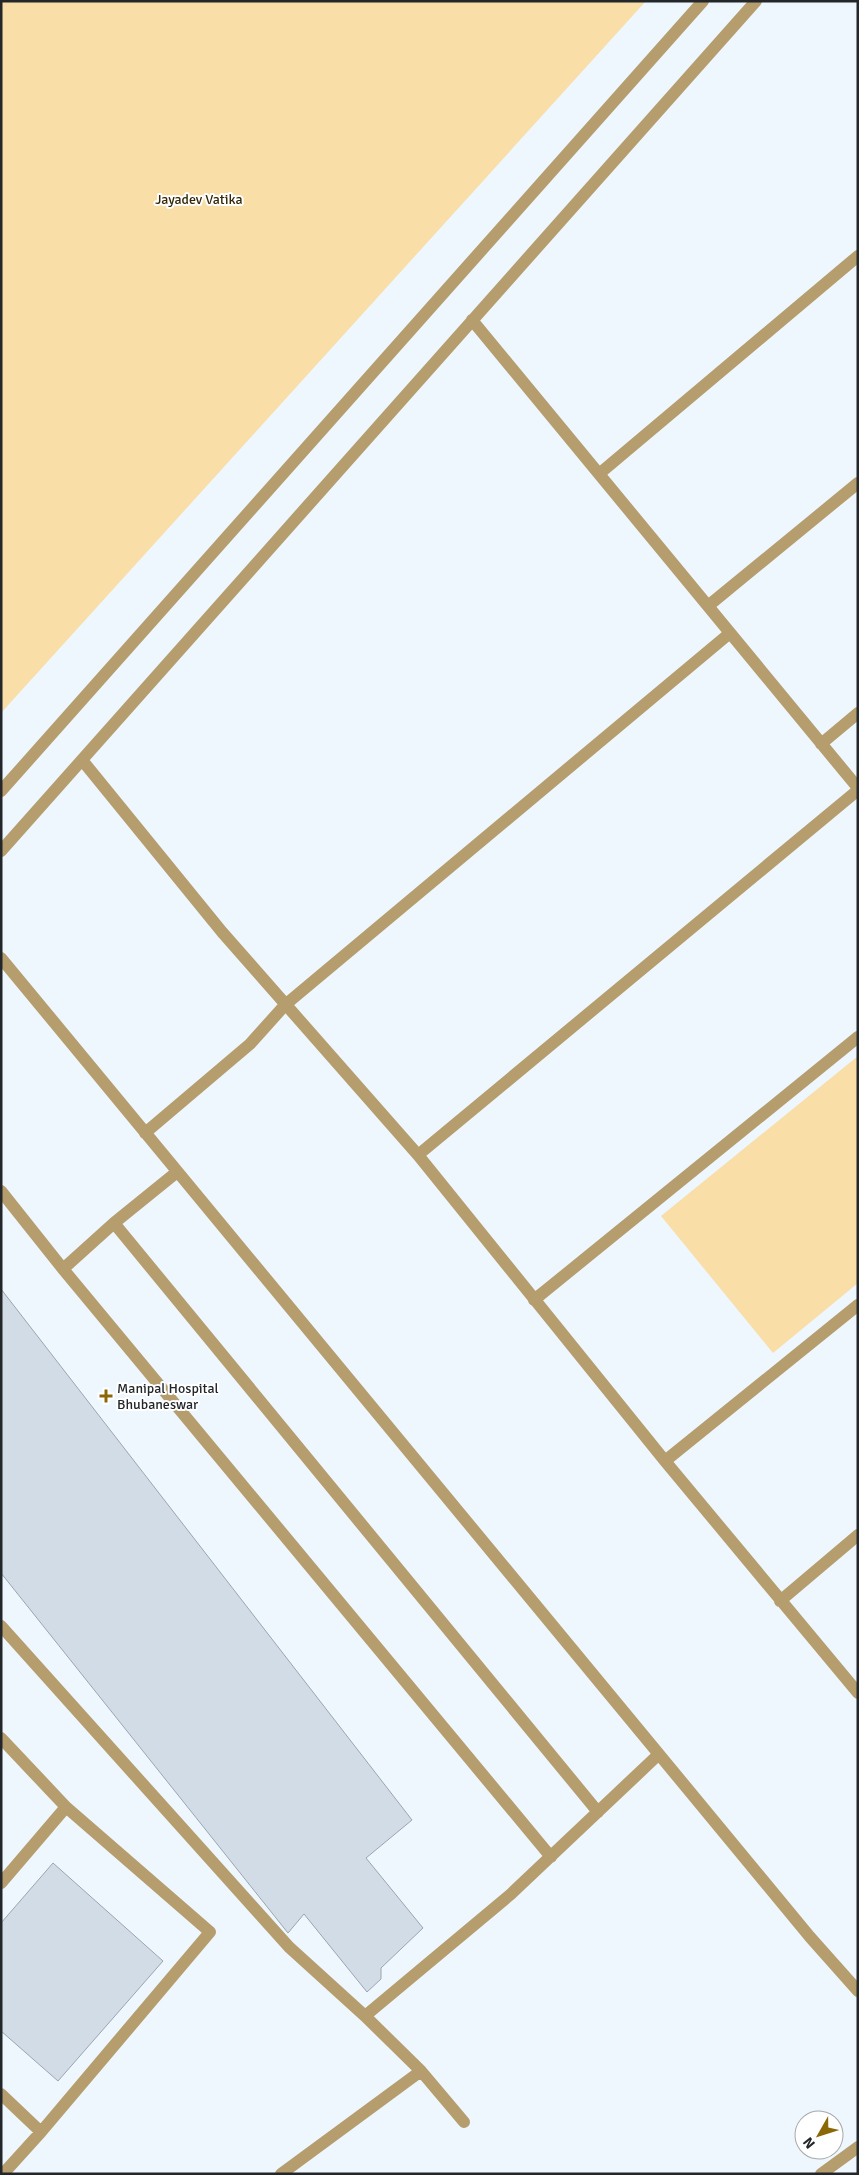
<svg xmlns="http://www.w3.org/2000/svg" width="859" height="2175" font-family="Signika,sans-serif">
<rect width="100%" height="100%" fill="#eef6fe"/>
<!-- green -->
<path fill="#f9dea8" d="M1,1H646L1,713Z
M858,1056V1283L773,1353L661,1216Z"/>
<!-- building -->
<path fill="#d2dce6" stroke="#9ca5af" d="M1,1289L412,1820L366,1858L423,1928L381,1968V1979L367,1992L304,1914L288,1933L1,1573Z
M53,1863L163,1961L58,2081L1,2031V1923Z"/>
<g fill="none" stroke-linecap="round" stroke-linejoin="round">
<!-- minor -->
<path stroke="#b59d6d" stroke-width="12" d="M472,320L858,788
M599,474L858,256
M708,606L858,483
M821,744L858,713
M82,760L222,932L418,1155L665,1461L858,1693
M1,791L703,1
M1,851L756,1
M1,958L810,1937L858,1991
M145,1133L250,1044L285,1005L730,633
M418,1155L858,790
M1,1191L63,1269L551,1857
M114,1223L598,1812
M63,1269L114,1223L177,1172
M534,1300L858,1037
M665,1461L858,1305
M780,1601L858,1535
M1,1626L289,1947L365,2016L511,1894L659,1754
M1,1738L66,1807L210,1932L41,2132L3,2174
M1,1883L66,1807
M421,2071L464,2122
M1,2094L41,2132
M281,2174L421,2071L365,2016
M821,2174L858,2147"/>
</g>
<!-- markers -->
<path fill="#8b6706" stroke="#fff" stroke-width="2" d="M103.5 1388.5h5v5h5v5h-5v5h-5v-5h-5v-5h5z"/>
<g text-anchor="middle" dominant-baseline="central" stroke-width="4" stroke-linejoin="round" paint-order="stroke">
<!-- park labels -->
<g font-size="14" fill="#352706" stroke="#fff">
<text x="199" y="199">Jayadev Vatika</text>
</g>
<!-- poi labels -->
<g font-size="14" fill="#23272a" stroke="#fff" text-anchor="start">
<text x="117" y="1388">Manipal Hospital<tspan x="117" dy="16">Bhubaneswar</tspan></text>
</g>
</g>
<!-- border -->
<rect width="859" height="2175" fill="none" stroke="#23272a" stroke-width="5"/>
<!-- north arrow -->
<g transform="translate(819 2135) rotate(231)"><circle r="24" fill="#ffffff" stroke="#a7a9aa"/>
<path d="M0-4L9 19L0 12L-9 19Z" fill="#8b6706"/>
<text y="-8" font-size="14" font-weight="bold" text-anchor="middle" fill="#23272a">N</text>
</g>
</svg>
